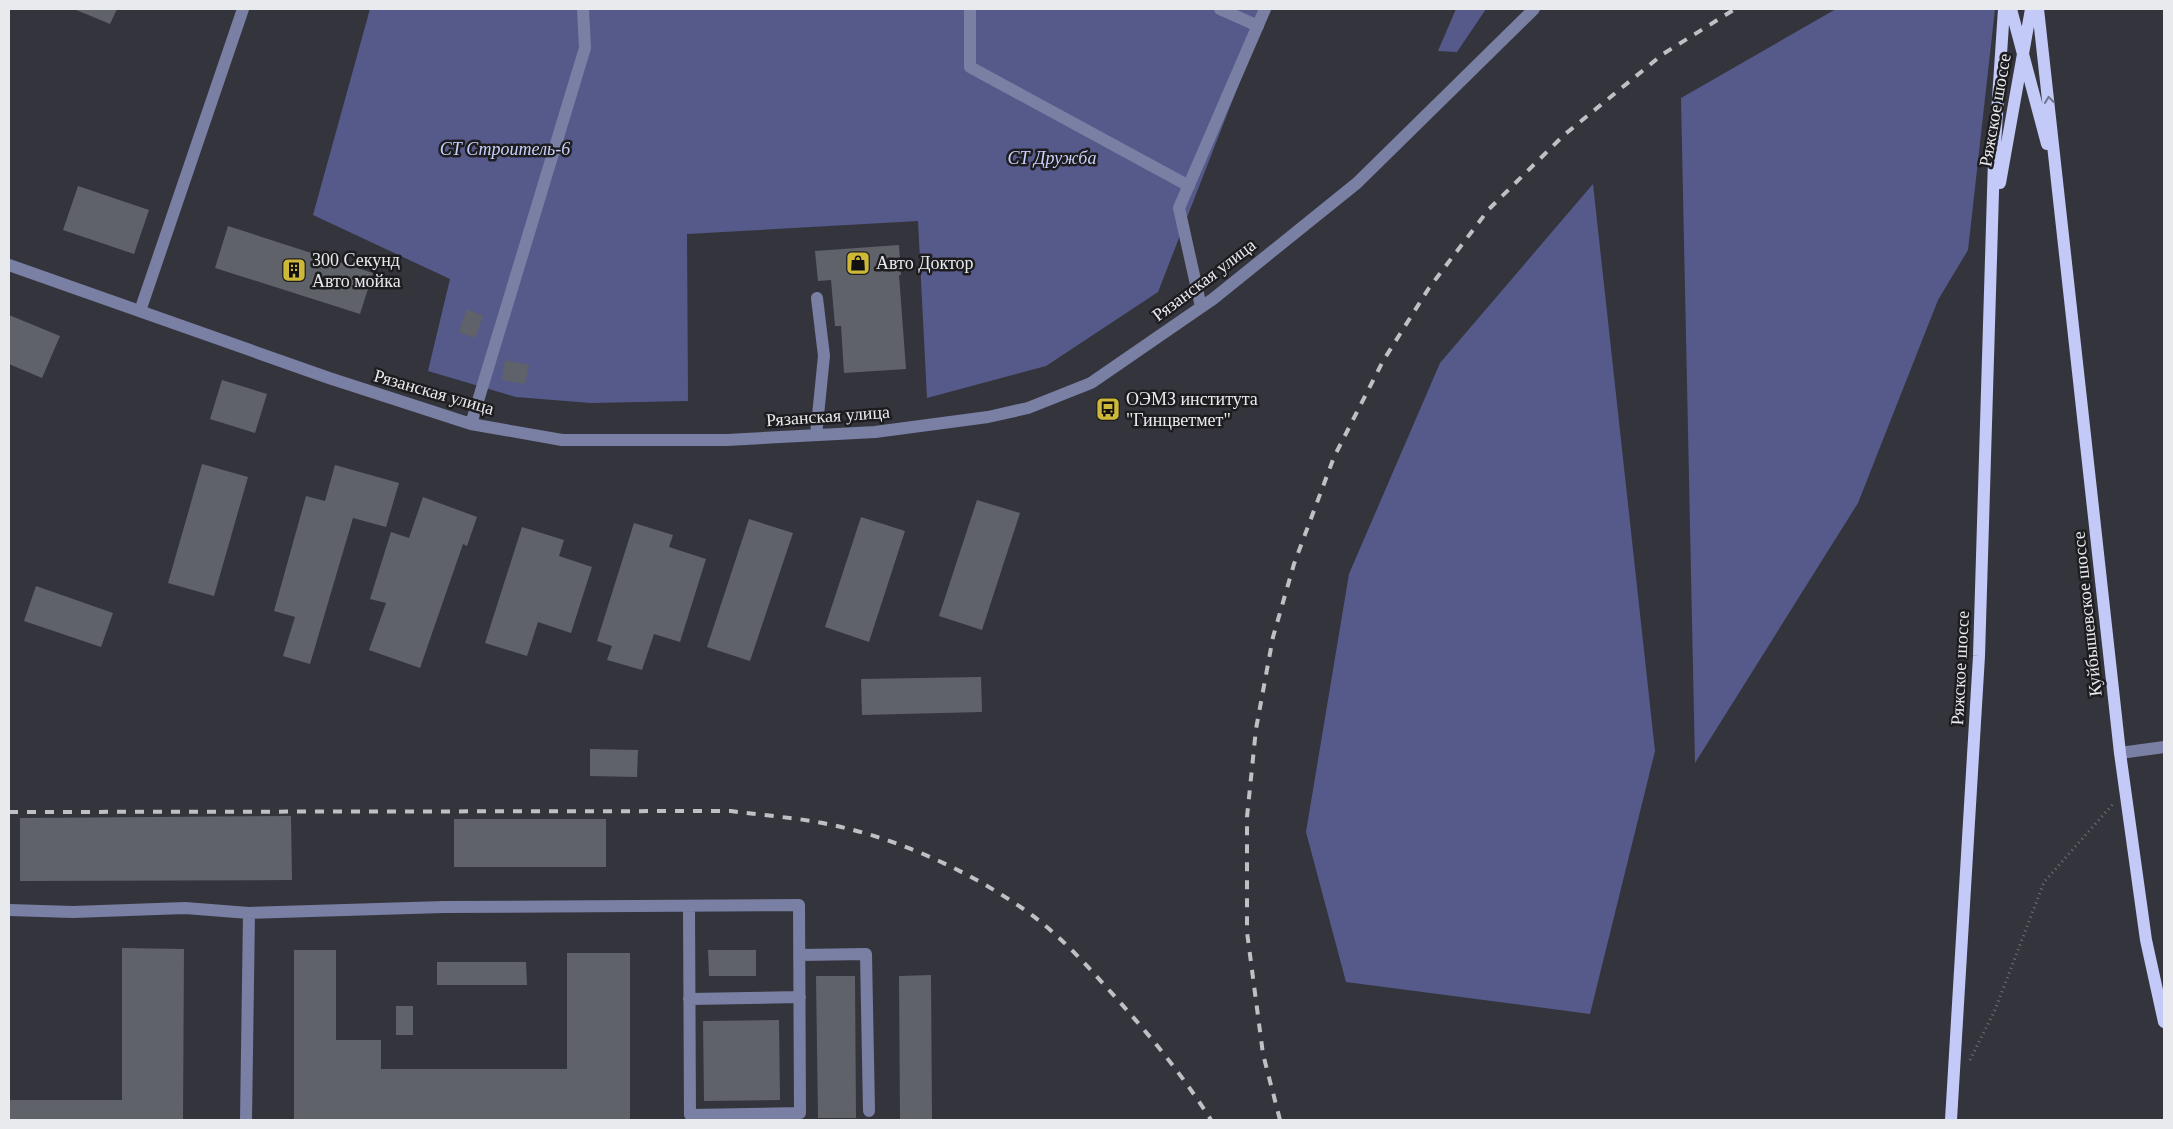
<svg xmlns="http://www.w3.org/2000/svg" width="2173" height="1129" font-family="Georgia,serif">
<rect width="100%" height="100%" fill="#34353c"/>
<!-- green -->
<path fill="#565a8b" d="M370,9H1268L1158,292L1046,366L927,398L918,221L687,234L688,401L591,403L516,397L428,371L450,279L313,215Z
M1456,9H1486L1457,52L1438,51Z
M1836,9H1995L1968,250L1938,300L1858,503L1695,763L1681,98Z
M1593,184L1655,751L1590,1014L1346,982L1306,832L1349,574L1440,363Z"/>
<!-- building -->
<path fill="#606269" d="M74,9H117L110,24Z
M78,186L149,210L134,254L63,230Z
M228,226L373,273L360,314L215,268Z
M899,245L901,275H899L906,369L844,373L841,326H835L831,280L818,281L815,251Z
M467,309L483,316L475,338L459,332Z
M9,315L60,336L42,378L9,364Z
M505,360L529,365L525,384L502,380Z
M222,380L267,394L255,433L210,419Z
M202,464L248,477L214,596L168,583Z
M335,465L399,483L386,527L353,518L310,664L283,656L295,617L274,611L306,496L325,501Z
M423,497L477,517L467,546L463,544L420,668L369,650L386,603L370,599L391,532L409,538Z
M977,500L1020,513L982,630L939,616Z
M861,517L905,531L869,642L825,627Z
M749,519L793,533L750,661L707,647Z
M634,523L673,535L669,547L706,559L680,642L654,634L642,670L607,660L612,646L597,641Z
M522,527L564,540L559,556L592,567L571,633L538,622L527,656L485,643Z
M36,586L113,613L101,647L24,621Z
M981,677L982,712L862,715L861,679Z
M590,749L638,750L637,777L590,776Z
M291,816L292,880L20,881V818Z
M454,819H606V867H454Z
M122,948L184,949L183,1120H9V1100H122Z
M294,950H336V1040H381V1069H567V953H630V1120H294Z
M708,950H756V976H709Z
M437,962H526L527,985H437Z
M931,975L932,1120H900L899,976Z
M816,976H855L856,1118H818Z
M396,1006H413V1035H396Z
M779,1020L780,1100L704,1101L703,1021Z"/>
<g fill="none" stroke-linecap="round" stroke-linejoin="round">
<!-- path -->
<path stroke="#707177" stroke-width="3" stroke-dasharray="1 4" stroke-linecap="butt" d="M1970,1060L1995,1010L2044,882L2114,803"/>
<!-- minor -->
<path stroke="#7a7fa4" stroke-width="12" d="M970,9V67L1189,186
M1220,9L1258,26
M9,265L329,378L471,424L562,440H727L875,432L988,417L1028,408L1091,383L1213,299L1357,183L1534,9
M1201,307L1179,208L1265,9
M140,311L243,9
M471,424L585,48L583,9
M816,435L824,356L817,298
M2120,753L2164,747
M9,910L73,912L185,908L249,913L444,907L799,905L800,1113L690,1115L689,907
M799,955L866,954L869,1111
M689,999L800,997
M246,1120L249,913"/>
<!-- major -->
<path stroke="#c4caf7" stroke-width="12" d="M2011,9L2047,144
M2038,9L2120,753L2146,940L2164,1022
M2000,183L2031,9
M1951,1120L1979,656L1994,159L2004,9"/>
<!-- rail -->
<path stroke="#bfc0c5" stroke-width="4" stroke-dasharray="9 9" stroke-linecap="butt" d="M9,812L731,811C759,815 789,817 817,822C890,835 962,867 1022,908C1059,933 1089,968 1118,1000C1152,1038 1184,1077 1211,1120
M1280,1120L1263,1054L1247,932V817L1256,729L1273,637L1294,564L1334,457L1383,361L1429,288L1489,209L1564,135L1663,54L1735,9"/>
</g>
<!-- one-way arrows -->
<defs><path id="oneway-chevron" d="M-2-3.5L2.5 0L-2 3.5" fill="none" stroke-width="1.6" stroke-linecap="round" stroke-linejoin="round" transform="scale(1.25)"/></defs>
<use stroke="#70748c" href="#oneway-chevron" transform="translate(2049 100) rotate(-96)"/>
<!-- icons -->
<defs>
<g id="shop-square" transform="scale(1.25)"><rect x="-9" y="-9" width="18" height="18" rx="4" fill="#ceb837" stroke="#1d1d20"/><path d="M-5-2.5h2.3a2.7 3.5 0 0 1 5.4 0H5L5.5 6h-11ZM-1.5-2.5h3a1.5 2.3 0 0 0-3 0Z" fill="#111"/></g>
<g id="building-square" transform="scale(1.25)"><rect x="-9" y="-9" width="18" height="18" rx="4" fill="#ceb837" stroke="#1d1d20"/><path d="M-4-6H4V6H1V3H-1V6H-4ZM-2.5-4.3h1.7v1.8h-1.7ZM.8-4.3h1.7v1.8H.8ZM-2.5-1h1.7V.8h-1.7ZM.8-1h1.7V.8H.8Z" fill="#111"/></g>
<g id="bus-square" transform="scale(1.25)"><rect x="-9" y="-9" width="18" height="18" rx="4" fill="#ceb837" stroke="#1d1d20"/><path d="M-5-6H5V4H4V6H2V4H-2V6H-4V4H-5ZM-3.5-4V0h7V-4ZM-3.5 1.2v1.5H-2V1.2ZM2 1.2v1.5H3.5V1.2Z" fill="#111"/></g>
</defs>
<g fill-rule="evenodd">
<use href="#shop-square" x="858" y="263"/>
<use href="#building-square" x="294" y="270"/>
<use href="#bus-square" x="1108" y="409"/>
</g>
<g text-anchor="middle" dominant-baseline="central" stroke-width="5" stroke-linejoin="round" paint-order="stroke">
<!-- street labels -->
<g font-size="18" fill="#e9eaee" stroke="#1d1d20">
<text transform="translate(1995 110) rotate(-80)">Ряжское шоссе</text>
<text transform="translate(1204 280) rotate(-37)">Рязанская улица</text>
<text transform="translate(434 392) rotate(16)">Рязанская улица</text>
<text transform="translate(828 416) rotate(-4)">Рязанская улица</text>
<text transform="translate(2087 614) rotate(-96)">Куйбышевское шоссе</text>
<text transform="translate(1960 668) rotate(-87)">Ряжское шоссе</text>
</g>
<!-- park labels -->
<g font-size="18" font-style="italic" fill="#cad0fc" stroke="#1d1d20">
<text x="505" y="149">СТ Строитель-6</text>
<text x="1052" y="158">СТ Дружба</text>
</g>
<!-- poi labels -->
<g font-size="18" fill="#e9eaee" stroke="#1d1d20" text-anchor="start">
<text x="312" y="260">300 Секунд<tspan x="312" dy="21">Авто мойка</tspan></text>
<text x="876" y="263">Авто Доктор</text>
<text x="1126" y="399">ОЭМЗ института<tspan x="1126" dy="21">"Гинцветмет"</tspan></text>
</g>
</g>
<!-- border -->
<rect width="2173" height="1129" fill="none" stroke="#e9eaee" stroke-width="20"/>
</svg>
